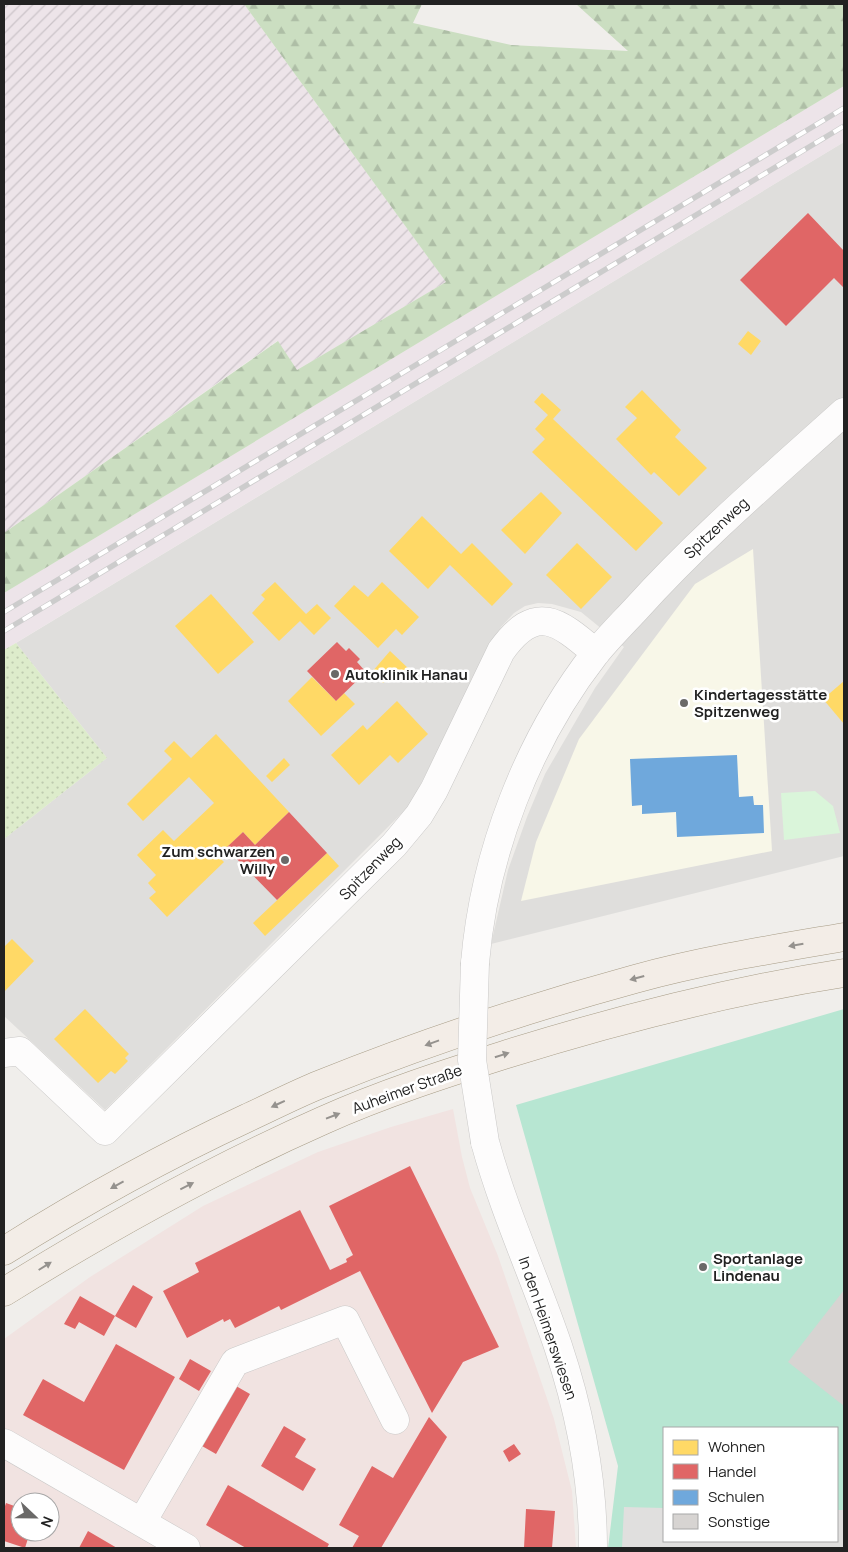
<svg xmlns="http://www.w3.org/2000/svg" width="848" height="1552" font-family="Manrope,sans-serif">
<defs>
<pattern id="industrial-furrows" width="10" height="10" patternUnits="userSpaceOnUse" patternTransform="scale(1.25)"><rect width="10" height="10" fill="#ede4e9"/><path d="M-1 1l2-2M0 10L10 0M9 11l2-2" fill="none" stroke="#cbc3c8"/></pattern>
<pattern id="forest-firs" width="22" height="20" patternUnits="userSpaceOnUse" patternTransform="scale(1.25)"><rect width="22" height="20" fill="#cbdec1"/><path d="M5 1l3.5 6h-7zM16 11l3.5 6h-7z" fill="#aebea6"/></pattern>
<pattern id="garden-dots" width="8" height="8" patternUnits="userSpaceOnUse" patternTransform="scale(1.25)"><rect width="8" height="8" fill="#ddeccb"/><path d="M2 2h.1M6 6h.1" fill="none" stroke="#bdcaae" stroke-width="1.8" stroke-linecap="round"/></pattern>
</defs>
<rect width="100%" height="100%" fill="#f0eeeb"/>
<!-- residential -->
<path fill="#dfdedc" d="M844,142V856L491,944L508,870L527,817L545,774L595,688L624,647L581,612L552,604L538,603L525,606L514,613L501,627L410,805L105,1110L4,1016V839L107,758L16,643Z"/>
<!-- commercial -->
<path fill="#f1e3e1" fill-rule="evenodd" d="M453,1109L462,1157L470,1188L498,1256L554,1419L572,1491L576,1548H4V1339L90,1277L203,1206L318,1152L391,1127ZM20,1502H50V1532H20Z"/>
<!-- industrial -->
<path fill="url(#industrial-furrows)" d="M4,4H244L446,282L297,370L277,341L4,533Z"/>
<!-- education -->
<path fill="#f8f7e8" d="M753,549L772,851L521,901L536,842L579,739L695,584Z"/>
<!-- railway -->
<path fill="#ede4e9" d="M844,86V142L4,650V593Z"/>
<!-- forest -->
<path fill="url(#forest-firs)" d="M244,4H422L413,23L511,45L628,51L576,4H844V86L4,593V533L278,341L297,370L446,282Z"/>
<!-- park -->
<path fill="#daf5da" d="M815,791L833,806L840,833L784,840L781,793Z"/>
<!-- garden -->
<path fill="url(#garden-dots)" d="M16,643L107,758L4,839V650Z"/>
<!-- pitch -->
<path fill="#b7e6d2" fill-rule="evenodd" d="M844,1009V1548H608L618,1466L516,1105ZM664,1428H837V1541H664Z"/>
<!-- parking -->
<path fill="#e0dfde" d="M624,1507L664,1508V1541H837V1510H844V1548H622Z"/>
<!-- homes -->
<path fill="#ffd966" d="M748,331L761,341L751,355L738,344Z
M642,390L681,430L675,437L707,468L679,496L654,472L651,475L616,439L637,418L625,407Z
M542,393L561,410L553,419L663,523L636,551L532,452L545,439L535,429L548,415L534,402Z
M541,492L562,513L525,554L501,530Z
M422,516L461,554L472,543L513,584L492,606L450,565L428,589L389,551Z
M577,543L612,577L581,609L546,575Z
M275,582L306,614L317,604L331,618L314,635L300,621L279,641L252,613L265,599L261,595Z
M382,582L419,617L402,635L396,629L378,648L334,606L354,585L368,597Z
M211,594L254,642L218,674L175,626Z
M390,651L409,669L397,682L390,676L383,683L372,672Z
M312,677L336,701L344,693L355,704L321,736L288,701Z
M844,681V724L823,699Z
M397,701L428,734L398,763L390,755L359,785L331,755L363,725L367,730Z
M216,734L289,812L255,845L243,832L218,856L224,862L167,917L149,898L156,892L148,883L156,875L137,855L163,830L174,841L214,803L189,777L143,821L127,804L172,759L164,751L174,741L191,758Z
M284,758L290,765L272,782L266,776Z
M327,853L339,866L265,936L253,923Z
M12,939L34,961L4,992V947Z
M85,1009L129,1054L125,1058L128,1061L115,1074L111,1071L98,1083L54,1039Z"/>
<!-- shops -->
<path fill="#e06666" d="M808,213L844,251V288L834,278L786,326L740,280Z
M337,642L346,651L349,648L360,659L357,662L366,672L336,701L307,671Z
M289,812L327,853L277,900L226,848L243,832L255,845Z
M410,1166L499,1347L463,1362L432,1413L360,1271L281,1310L279,1306L235,1328L230,1319L224,1322L223,1319L187,1338L163,1291L199,1272L195,1263L300,1210L330,1270L347,1262L346,1259L353,1255L329,1206Z
M133,1285L153,1297L136,1328L115,1316Z
M80,1296L115,1316L104,1336L79,1322L75,1329L64,1324Z
M116,1344L175,1377L124,1470L23,1415L43,1379L84,1402Z
M190,1359L211,1371L199,1391L179,1379Z
M229,1382L250,1394L216,1454L195,1442Z
M429,1417L447,1437L381,1548H352L359,1536L339,1525L372,1466L393,1478Z
M284,1426L306,1439L295,1457L316,1469L303,1491L261,1466Z
M514,1444L521,1454L509,1462L503,1451Z
M228,1485L329,1544L327,1548H246L206,1525Z
M6,1503L20,1508V1532H30L25,1548L4,1541V1509Z
M526,1509L555,1511L552,1548H524Z
M88,1531L117,1548H79Z"/>
<!-- schools -->
<path fill="#6fa8dc" d="M737,755L739,797L753,796L754,805H763L764,833L677,837L676,812L642,814V805L632,806L630,759Z"/>
<!-- building -->
<path fill="#d7d4d2" d="M844,1290V1406L788,1362Z"/>
<g fill="none" stroke-linecap="round" stroke-linejoin="round">
<!-- minor casing -->
<g stroke="#c9c8c7" stroke-width="29">
<path id="minor" d="M475,963C484,854 528,740 595,654C608,638 622,624 636,609C700,538 773,476 844,412
M4,1053L20,1051L105,1131L394,845L419,815L434,790L501,651C536,602 558,621 596,653
M485,1142C504,1212 535,1278 558,1346C580,1412 593,1479 593,1548
M4,1443L186,1548
M142,1522L235,1362L345,1320L395,1420"/>
</g>
<!-- major casing -->
<g stroke="#a79c86" stroke-width="29">
<path id="major" d="M4,1251C82,1202 163,1157 247,1118C271,1107 296,1094 321,1084C423,1043 529,1008 635,979C704,960 774,949 844,937
M4,1292C107,1228 213,1169 324,1120C382,1094 444,1074 504,1055C616,1020 728,991 844,973"/>
</g>
<!-- minor -->
<use href="#minor" stroke="#fdfcfc" stroke-width="28"/>
<!-- major -->
<use href="#major" stroke="#f3ede7" stroke-width="28"/>
<!-- rail casing -->
<g stroke="#ccc" stroke-width="5.5">
<path id="rail" d="M4,612L844,108
M4,631L844,126"/>
</g>
<!-- rail -->
<use href="#rail" stroke="#fff" stroke-width="4" stroke-dasharray="11" stroke-linecap="butt"/>
<!-- minor-bridge casing -->
<g stroke="#c9c8c7" stroke-width="29" stroke-linecap="butt">
<path id="minor-bridge" d="M475,963L472,1060L485,1142"/>
</g>
<!-- minor-bridge -->
<use href="#minor-bridge" stroke="#fdfcfc" stroke-width="28"/>
</g>
<!-- one-way arrows -->
<defs><path id="oneway-solid" d="M-6-.8H1V-3.2L6.5 0L1 3.2V.8H-6Z" transform="scale(1.25)"/></defs>
<g fill="#95928e">
<use href="#oneway-solid" transform="translate(796 945) rotate(170)"/>
<use href="#oneway-solid" transform="translate(637 978) rotate(165)"/>
<use href="#oneway-solid" transform="translate(432 1043) rotate(160)"/>
<use href="#oneway-solid" transform="translate(502 1055) rotate(-18)"/>
<use href="#oneway-solid" transform="translate(278 1104) rotate(155)"/>
<use href="#oneway-solid" transform="translate(333 1116) rotate(-21)"/>
<use href="#oneway-solid" transform="translate(117 1185) rotate(151)"/>
<use href="#oneway-solid" transform="translate(187 1186) rotate(-27)"/>
<use href="#oneway-solid" transform="translate(45 1266) rotate(-32)"/>
</g>
<!-- markers -->
<g fill="#6a6968" stroke="#fff" stroke-width="2">
<circle cx="335" cy="674" r="5"/>
<circle cx="684" cy="703" r="5"/>
<circle cx="285" cy="860" r="5"/>
<circle cx="703" cy="1267" r="5"/>
</g>
<g text-anchor="middle" dominant-baseline="central" stroke-width="5" stroke-linejoin="round" paint-order="stroke">
<!-- street labels -->
<g font-size="15" fill="#222" stroke="#fff">
<text transform="translate(716 528) rotate(-43)">Spitzenweg</text>
<text transform="translate(370 868) rotate(-46)">Spitzenweg</text>
<text transform="translate(407 1089) rotate(-20)">Auheimer Straße</text>
<text transform="translate(548 1328) rotate(71)">In den Heimerswiesen</text>
</g>
<!-- poi labels -->
<g font-size="15" font-weight="bold" fill="#222" stroke="#fff" text-anchor="start">
<text x="345" y="674">Autoklinik Hanau</text>
<text x="694" y="694">Kindertagesstätte<tspan x="694" dy="17">Spitzenweg</tspan></text>
<text x="275" y="851" text-anchor="end">Zum schwarzen<tspan x="275" dy="17">Willy</tspan></text>
<text x="713" y="1258">Sportanlage<tspan x="713" dy="17">Lindenau</tspan></text>
</g>
</g>
<!-- border -->
<rect width="848" height="1552" fill="none" stroke="#222222" stroke-width="10"/>
<!-- legend -->
<rect x="663" y="1427" width="175" height="115" fill="#ffffff" stroke="#a7a7a7"/>
<rect x="673" y="1440" width="25" height="15" fill="#ffd966" stroke="#a7a7a7"/>
<text x="708" y="1452" font-size="15" fill="#222222">Wohnen</text>
<rect x="673" y="1464" width="25" height="15" fill="#e06666" stroke="#a7a7a7"/>
<text x="708" y="1477" font-size="15" fill="#222222">Handel</text>
<rect x="673" y="1490" width="25" height="15" fill="#6fa8dc" stroke="#a7a7a7"/>
<text x="708" y="1502" font-size="15" fill="#222222">Schulen</text>
<rect x="673" y="1514" width="25" height="15" fill="#d7d4d2" stroke="#a7a7a7"/>
<text x="708" y="1527" font-size="15" fill="#222222">Sonstige</text>
<!-- north arrow -->
<g transform="translate(35 1517) rotate(112)"><circle r="24" fill="#ffffff" stroke="#a7a7a7"/>
<path d="M0-4L9 19L0 12L-9 19Z" fill="#6a6968"/>
<text y="-8" font-size="14" font-weight="bold" text-anchor="middle" fill="#222222">N</text>
</g>
</svg>
